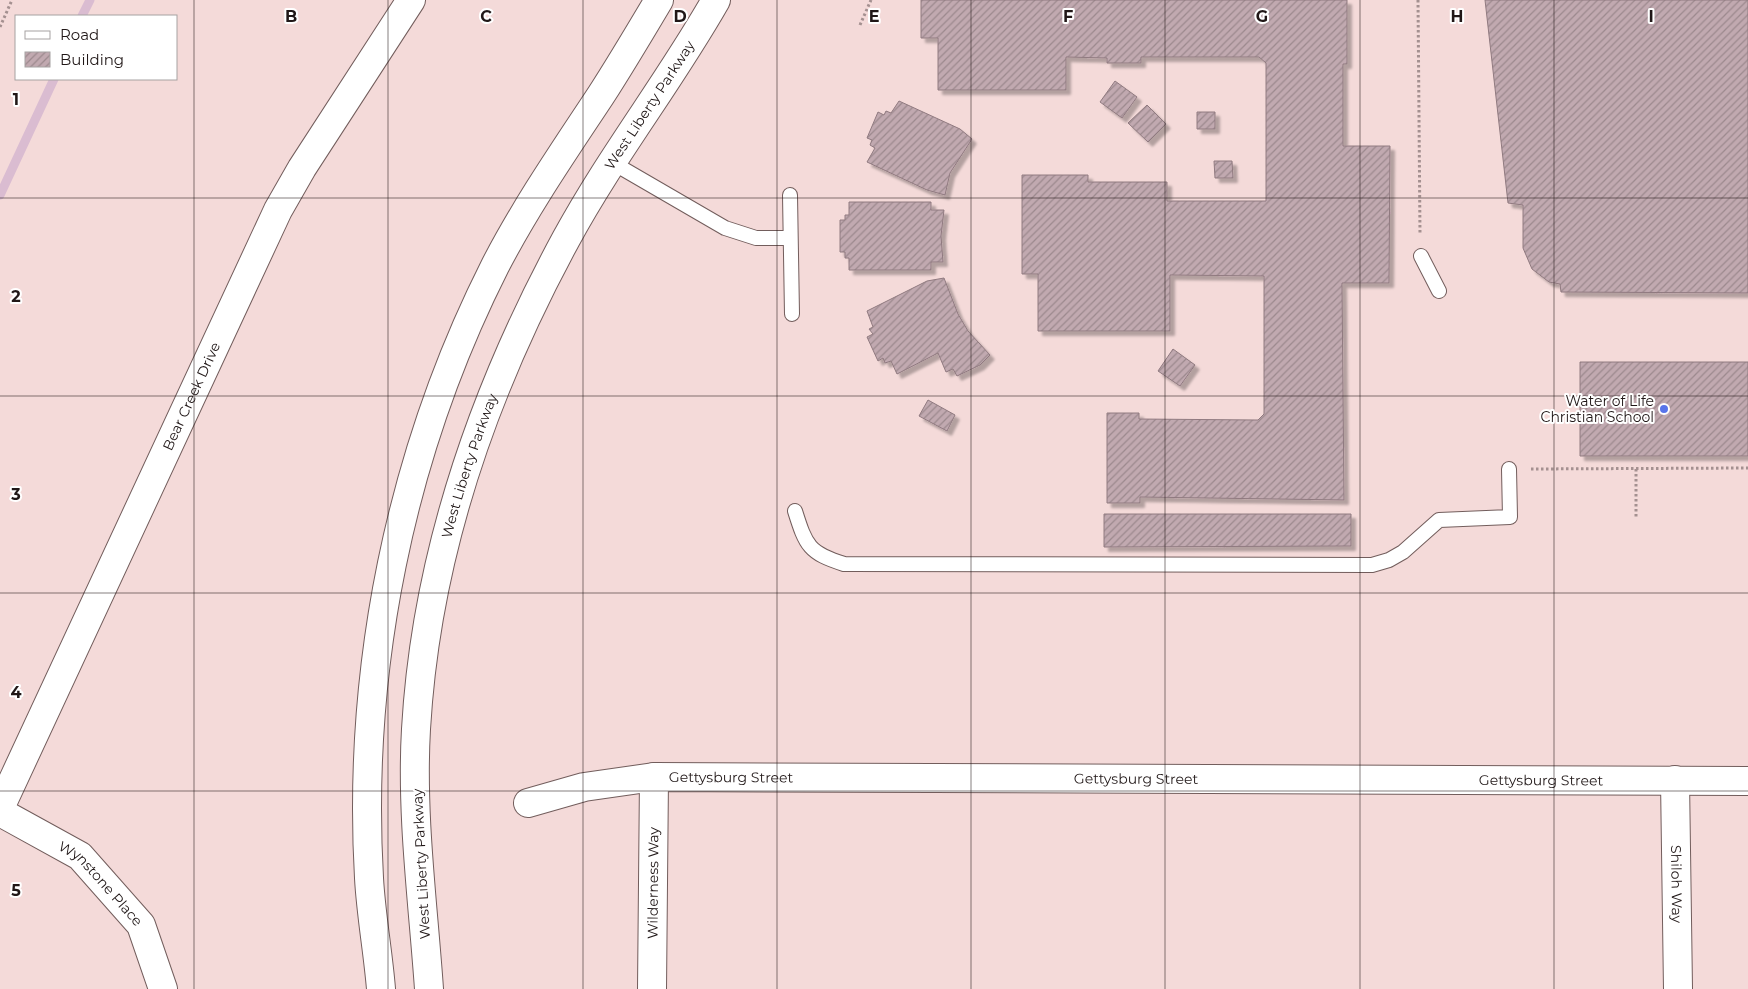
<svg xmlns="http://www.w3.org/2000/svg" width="1748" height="989" font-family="Montserrat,sans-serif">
<defs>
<pattern id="building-hatch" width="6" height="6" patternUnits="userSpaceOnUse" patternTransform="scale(1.25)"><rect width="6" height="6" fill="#c1a9b0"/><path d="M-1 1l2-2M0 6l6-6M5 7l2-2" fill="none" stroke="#9c898e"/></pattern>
<filter id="shadow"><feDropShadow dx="4.5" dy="4.5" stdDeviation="1" flood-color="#0004"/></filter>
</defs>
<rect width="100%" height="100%" fill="#f4dad9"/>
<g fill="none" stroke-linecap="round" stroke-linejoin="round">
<!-- stream -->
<path stroke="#dabcd1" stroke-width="9" d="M82,16L90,0
M0,195L54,79"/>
</g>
<!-- building -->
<path fill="url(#building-hatch)" stroke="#907a80" filter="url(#shadow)" d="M921,0H1347V64H1343V146H1390L1389,283H1342L1344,500L1140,497V503H1107V413H1139V419L1258,420L1264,414V276L1170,275V331H1038V274H1022V175H1088V182H1167V201H1266V63L1259,57H1141V63H1107V58L1066,57V90H938V38H921Z
M1485,0H1748V293L1561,292L1560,284L1549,282L1532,269L1523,248V205L1508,203Z
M1115,81L1137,97L1122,118L1100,102Z
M899,101L960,129L972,139L950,173L945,195L927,190L867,162L875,148L870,145L872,140L867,138L878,112L884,115L886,111L891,113Z
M1147,105L1166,124L1148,142L1128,123Z
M1197,112H1215V129H1197Z
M1214,161H1232L1233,178H1215Z
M849,202H931V210H944L941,236L943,262H931V270H849V258H845V252H840V220H845V215H849Z
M944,278L958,314L968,331L990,355L980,365L957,376L953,369L946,372L938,353L897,374L891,361L885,363L883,358L878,361L867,337L873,334L869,329L873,327L867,311L927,281Z
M1173,349L1195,365L1180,386L1158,371Z
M1580,362H1748V456H1580Z
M928,400L955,415L947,431L919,416Z
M1104,514H1351V546L1104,547Z"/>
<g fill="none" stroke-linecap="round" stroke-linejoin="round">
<!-- lane casing -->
<g stroke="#725d5c" stroke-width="16">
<path id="lane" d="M613,163L725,228L756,238H790
M790,195L792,314
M1421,256L1439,291
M795,511C806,546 809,553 844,564L1372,565L1389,560L1403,552L1439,520L1510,517L1509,469"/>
</g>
<!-- street casing -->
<g stroke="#725d5c" stroke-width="30">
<g id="street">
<path id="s1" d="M1675,780L1678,989"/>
<path id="s2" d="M528,803L584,787L654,777L1748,781"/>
<path id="s3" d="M0,808L278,210L302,168L411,0"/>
<path id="s4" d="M0,812L80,856L141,925L163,989"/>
<path id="s5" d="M652,989L654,777"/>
</g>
</g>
<!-- secondary casing -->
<g stroke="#725d5c" stroke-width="30">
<g id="secondary">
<path d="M381,989C378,952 371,915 369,878C357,669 400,454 495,266C526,206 564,151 601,95C621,64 640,32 659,0"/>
<path id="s6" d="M429,989C423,903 411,815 416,729C426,556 484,390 566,239C611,156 670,81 716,0"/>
</g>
</g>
<!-- path -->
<path stroke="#a49090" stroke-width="3" stroke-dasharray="2.5 2.5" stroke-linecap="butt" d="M1418,0L1420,234
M860,25L871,0
M0,27L12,0
M1531,469L1748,468
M1636,469V518"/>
<!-- lane -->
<use href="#lane" stroke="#fff" stroke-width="14"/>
<!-- street -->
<use href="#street" stroke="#fff" stroke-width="28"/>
<!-- secondary -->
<use href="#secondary" stroke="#fff" stroke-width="28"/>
</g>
<!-- grid -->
<path fill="none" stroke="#201717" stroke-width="1" stroke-opacity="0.55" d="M194,0V989M388,0V989M583,0V989M777,0V989M971,0V989M1165,0V989M1360,0V989M1554,0V989M0,198H1748M0,396H1748M0,593H1748M0,791H1748"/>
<!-- markers -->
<circle fill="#5874ea" stroke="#fff" stroke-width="2" cx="1664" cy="409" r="5"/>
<g text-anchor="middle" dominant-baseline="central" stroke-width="4" stroke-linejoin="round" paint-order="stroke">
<!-- street labels -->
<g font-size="14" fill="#201717" stroke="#fff">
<text stroke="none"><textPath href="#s6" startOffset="935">West Liberty Parkway</textPath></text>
<text stroke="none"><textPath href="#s3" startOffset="454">Bear Creek Drive</textPath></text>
<text stroke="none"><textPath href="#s6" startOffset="530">West Liberty Parkway</textPath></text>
<text stroke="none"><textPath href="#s2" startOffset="206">Gettysburg Street</textPath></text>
<text stroke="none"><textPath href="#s2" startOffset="611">Gettysburg Street</textPath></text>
<text stroke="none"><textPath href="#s2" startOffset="1016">Gettysburg Street</textPath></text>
<text transform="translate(421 864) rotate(-93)">West Liberty Parkway</text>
<text stroke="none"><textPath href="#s5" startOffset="106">Wilderness Way</textPath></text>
<text stroke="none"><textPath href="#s1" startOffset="104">Shiloh Way</textPath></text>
<text stroke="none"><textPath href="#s4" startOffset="125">Wynstone Place</textPath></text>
</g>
<!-- poi labels -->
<g font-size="14" fill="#201717" stroke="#fff" text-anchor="end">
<text x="1654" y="401">Water of Life<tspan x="1654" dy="16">Christian School</tspan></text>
</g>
</g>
<g font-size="16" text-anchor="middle" font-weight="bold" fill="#201717" stroke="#fff" stroke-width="4" stroke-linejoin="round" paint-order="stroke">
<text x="291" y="22">B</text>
<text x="486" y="22">C</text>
<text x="680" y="22">D</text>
<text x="874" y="22">E</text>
<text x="1068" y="22">F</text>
<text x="1262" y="22">G</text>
<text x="1457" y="22">H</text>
<text x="1651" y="22">I</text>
<text x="16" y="105">1</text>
<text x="16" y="302">2</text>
<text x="16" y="500">3</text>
<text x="16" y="698">4</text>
<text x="16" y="896">5</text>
</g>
<!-- legend -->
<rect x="15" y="15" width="162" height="65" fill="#ffffff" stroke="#a6a2a2"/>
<rect x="25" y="31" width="25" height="8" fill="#ffffff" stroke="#a6a2a2"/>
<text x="60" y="40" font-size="15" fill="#201717">Road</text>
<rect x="25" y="52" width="25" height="15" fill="url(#building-hatch)" stroke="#a6a2a2"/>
<text x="60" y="65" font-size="15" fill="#201717">Building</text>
</svg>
